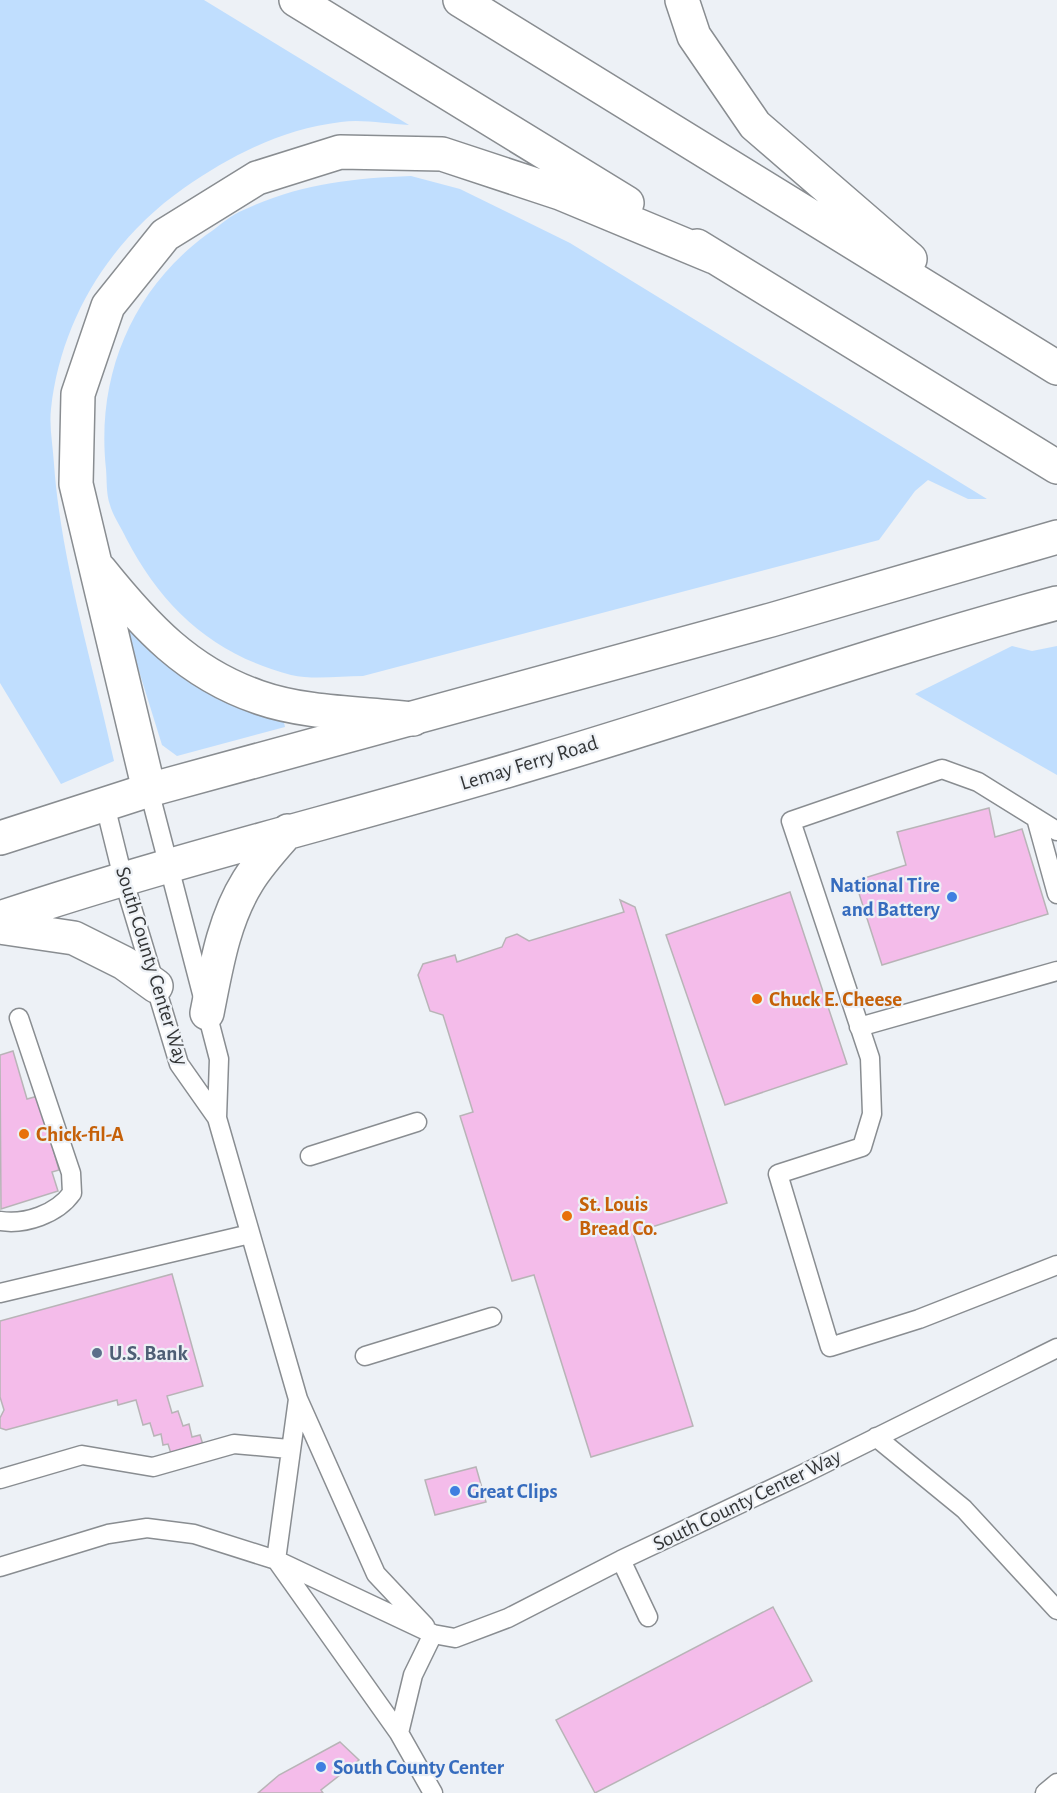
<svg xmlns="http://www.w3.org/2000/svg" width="1057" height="1793" font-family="'Alegreya Sans',sans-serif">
<rect width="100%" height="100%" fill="#edf1f6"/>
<!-- green -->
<path fill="#c0defe" d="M0,0H204L409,125C387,124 362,119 341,122C282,129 232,155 184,188C110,240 61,319 51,409C49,427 53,446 54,464C61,561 93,665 114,761L61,784L0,683Z
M411,176L460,189L570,243L987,499H968L928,480L915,491L879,540L363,676C341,676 313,680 291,675C214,655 162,608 126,538C121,527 113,516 110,505C106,494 107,480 106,469C96,377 131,291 206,235C217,228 228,217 239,212C295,185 350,178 411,176Z
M125,626C175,679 212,700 283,718L285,727L177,756L162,745Z
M1012,646L1032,651L1057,646V775L915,694Z"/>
<!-- building -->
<path fill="#f4bcea" stroke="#b8b4b7" stroke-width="1.5" d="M989,808L995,837L1022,829L1048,914L882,965L855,881L906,865L897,832Z
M790,892L847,1064L725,1105L666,935Z
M620,900L635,907L727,1203L633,1233L693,1426L591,1457L534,1275L512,1281L460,1116L473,1112L443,1015L430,1011L418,975L423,964L455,955L457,962L502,947L506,938L517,934L529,941L624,912Z
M13,1051L27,1099L38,1096L59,1170L52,1172L58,1191L1,1209L0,1055Z
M172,1274L203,1386L167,1396L172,1413L178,1411L183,1426L189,1424L192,1437L200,1435L207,1458L175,1466L168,1444L163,1445L161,1434L154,1436L150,1423L143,1425L136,1400L118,1405L117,1400L6,1430L0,1428V1418L4,1410L0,1397V1321Z
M476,1467L486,1502L435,1515L425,1480Z
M773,1607L812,1681L595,1793L556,1720Z
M340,1742L359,1760L321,1790L323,1793H258L279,1775Z"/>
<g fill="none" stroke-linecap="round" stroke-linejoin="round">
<!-- lane casing -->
<g stroke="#898d91" stroke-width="21">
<path id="lane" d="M149,790L219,1059L217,1118L298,1399L376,1574L425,1626
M105,805L123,878L179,1064L217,1118
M1036,818L1057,894
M1057,831L978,782L942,769L791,821L870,1058L872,1114L862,1147L778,1174L830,1347L919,1319L1057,1265
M859,1027L1057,971
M310,1156L417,1122
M0,1221C25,1225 57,1214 72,1193L71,1173L19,1018
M0,1293L250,1234
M365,1356L492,1317
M876,1437L964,1509L1057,1610
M0,1479L82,1455L153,1467L234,1444L289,1449
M276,1560L298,1399
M621,1560L648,1617
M277,1561L399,1733L433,1793
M0,1567L108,1534L147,1528L194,1534L276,1560L433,1634L455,1638L508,1618L621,1560L803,1474L1057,1348
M399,1733L413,1675L433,1634
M1045,1793L1057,1783"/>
</g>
<!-- primary casing -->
<g stroke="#898d91" stroke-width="36">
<path id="primary" d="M0,838L149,790L771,620L1057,537
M0,918C179,858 362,815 543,760C715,709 884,649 1057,603
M0,927L74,938L124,963L156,986
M207,1013C216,968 223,921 248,881C259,863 274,847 288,831"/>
</g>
<!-- highway casing -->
<g stroke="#898d91" stroke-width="36">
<path id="highway" d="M296,0L627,203
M460,0L1057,368
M682,0L694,36L755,125L910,259
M697,246L1057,467
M100,570C145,626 188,673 258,697C306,714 363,713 413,719
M149,790L76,484L78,394L108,306L165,235L257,178L340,152L442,154L560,193L714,257"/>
</g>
<!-- lane -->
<use href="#lane" stroke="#fff" stroke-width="18"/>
<!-- primary -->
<use href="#primary" stroke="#fff" stroke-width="33"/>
<!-- highway -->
<use href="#highway" stroke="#fff" stroke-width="33"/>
</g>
<!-- markers -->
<g fill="#3f7fe0" stroke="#edf1f6" stroke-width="2">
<circle cx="952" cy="897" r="6"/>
<circle cx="455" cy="1491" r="6"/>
<circle cx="321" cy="1767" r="6"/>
</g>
<g fill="#e8710a" stroke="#edf1f6" stroke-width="2">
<circle cx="757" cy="999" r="6"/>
<circle cx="24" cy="1134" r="6"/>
<circle cx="567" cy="1216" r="6"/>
</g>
<circle fill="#5c6f8a" stroke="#edf1f6" stroke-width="2" cx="97" cy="1353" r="6"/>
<g text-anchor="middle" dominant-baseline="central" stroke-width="4.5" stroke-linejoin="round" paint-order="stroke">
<!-- street labels -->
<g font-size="21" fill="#333536" stroke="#edf1f6">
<text transform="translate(529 763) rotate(-17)">Lemay Ferry Road</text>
<text transform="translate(152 966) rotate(73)">South County Center Way</text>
<text transform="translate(747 1500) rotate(-26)">South County Center Way</text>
</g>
<!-- shop labels -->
<g font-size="21" font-weight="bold" fill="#366cbe" stroke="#edf1f6" text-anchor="start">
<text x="940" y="885" text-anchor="end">National Tire<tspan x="940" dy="24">and Battery</tspan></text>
<text x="467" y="1491">Great Clips</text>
<text x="333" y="1767">South County Center</text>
</g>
<!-- food labels -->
<g font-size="21" font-weight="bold" fill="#c56008" stroke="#edf1f6" text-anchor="start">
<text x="769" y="999">Chuck E. Cheese</text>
<text x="36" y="1134">Chick-fil-A</text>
<text x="579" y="1204">St. Louis<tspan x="579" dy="24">Bread Co.</tspan></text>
</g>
<!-- service labels -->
<g font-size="21" font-weight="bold" fill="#4e5e75" stroke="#edf1f6" text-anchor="start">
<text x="109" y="1353">U.S. Bank</text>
</g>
</g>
</svg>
